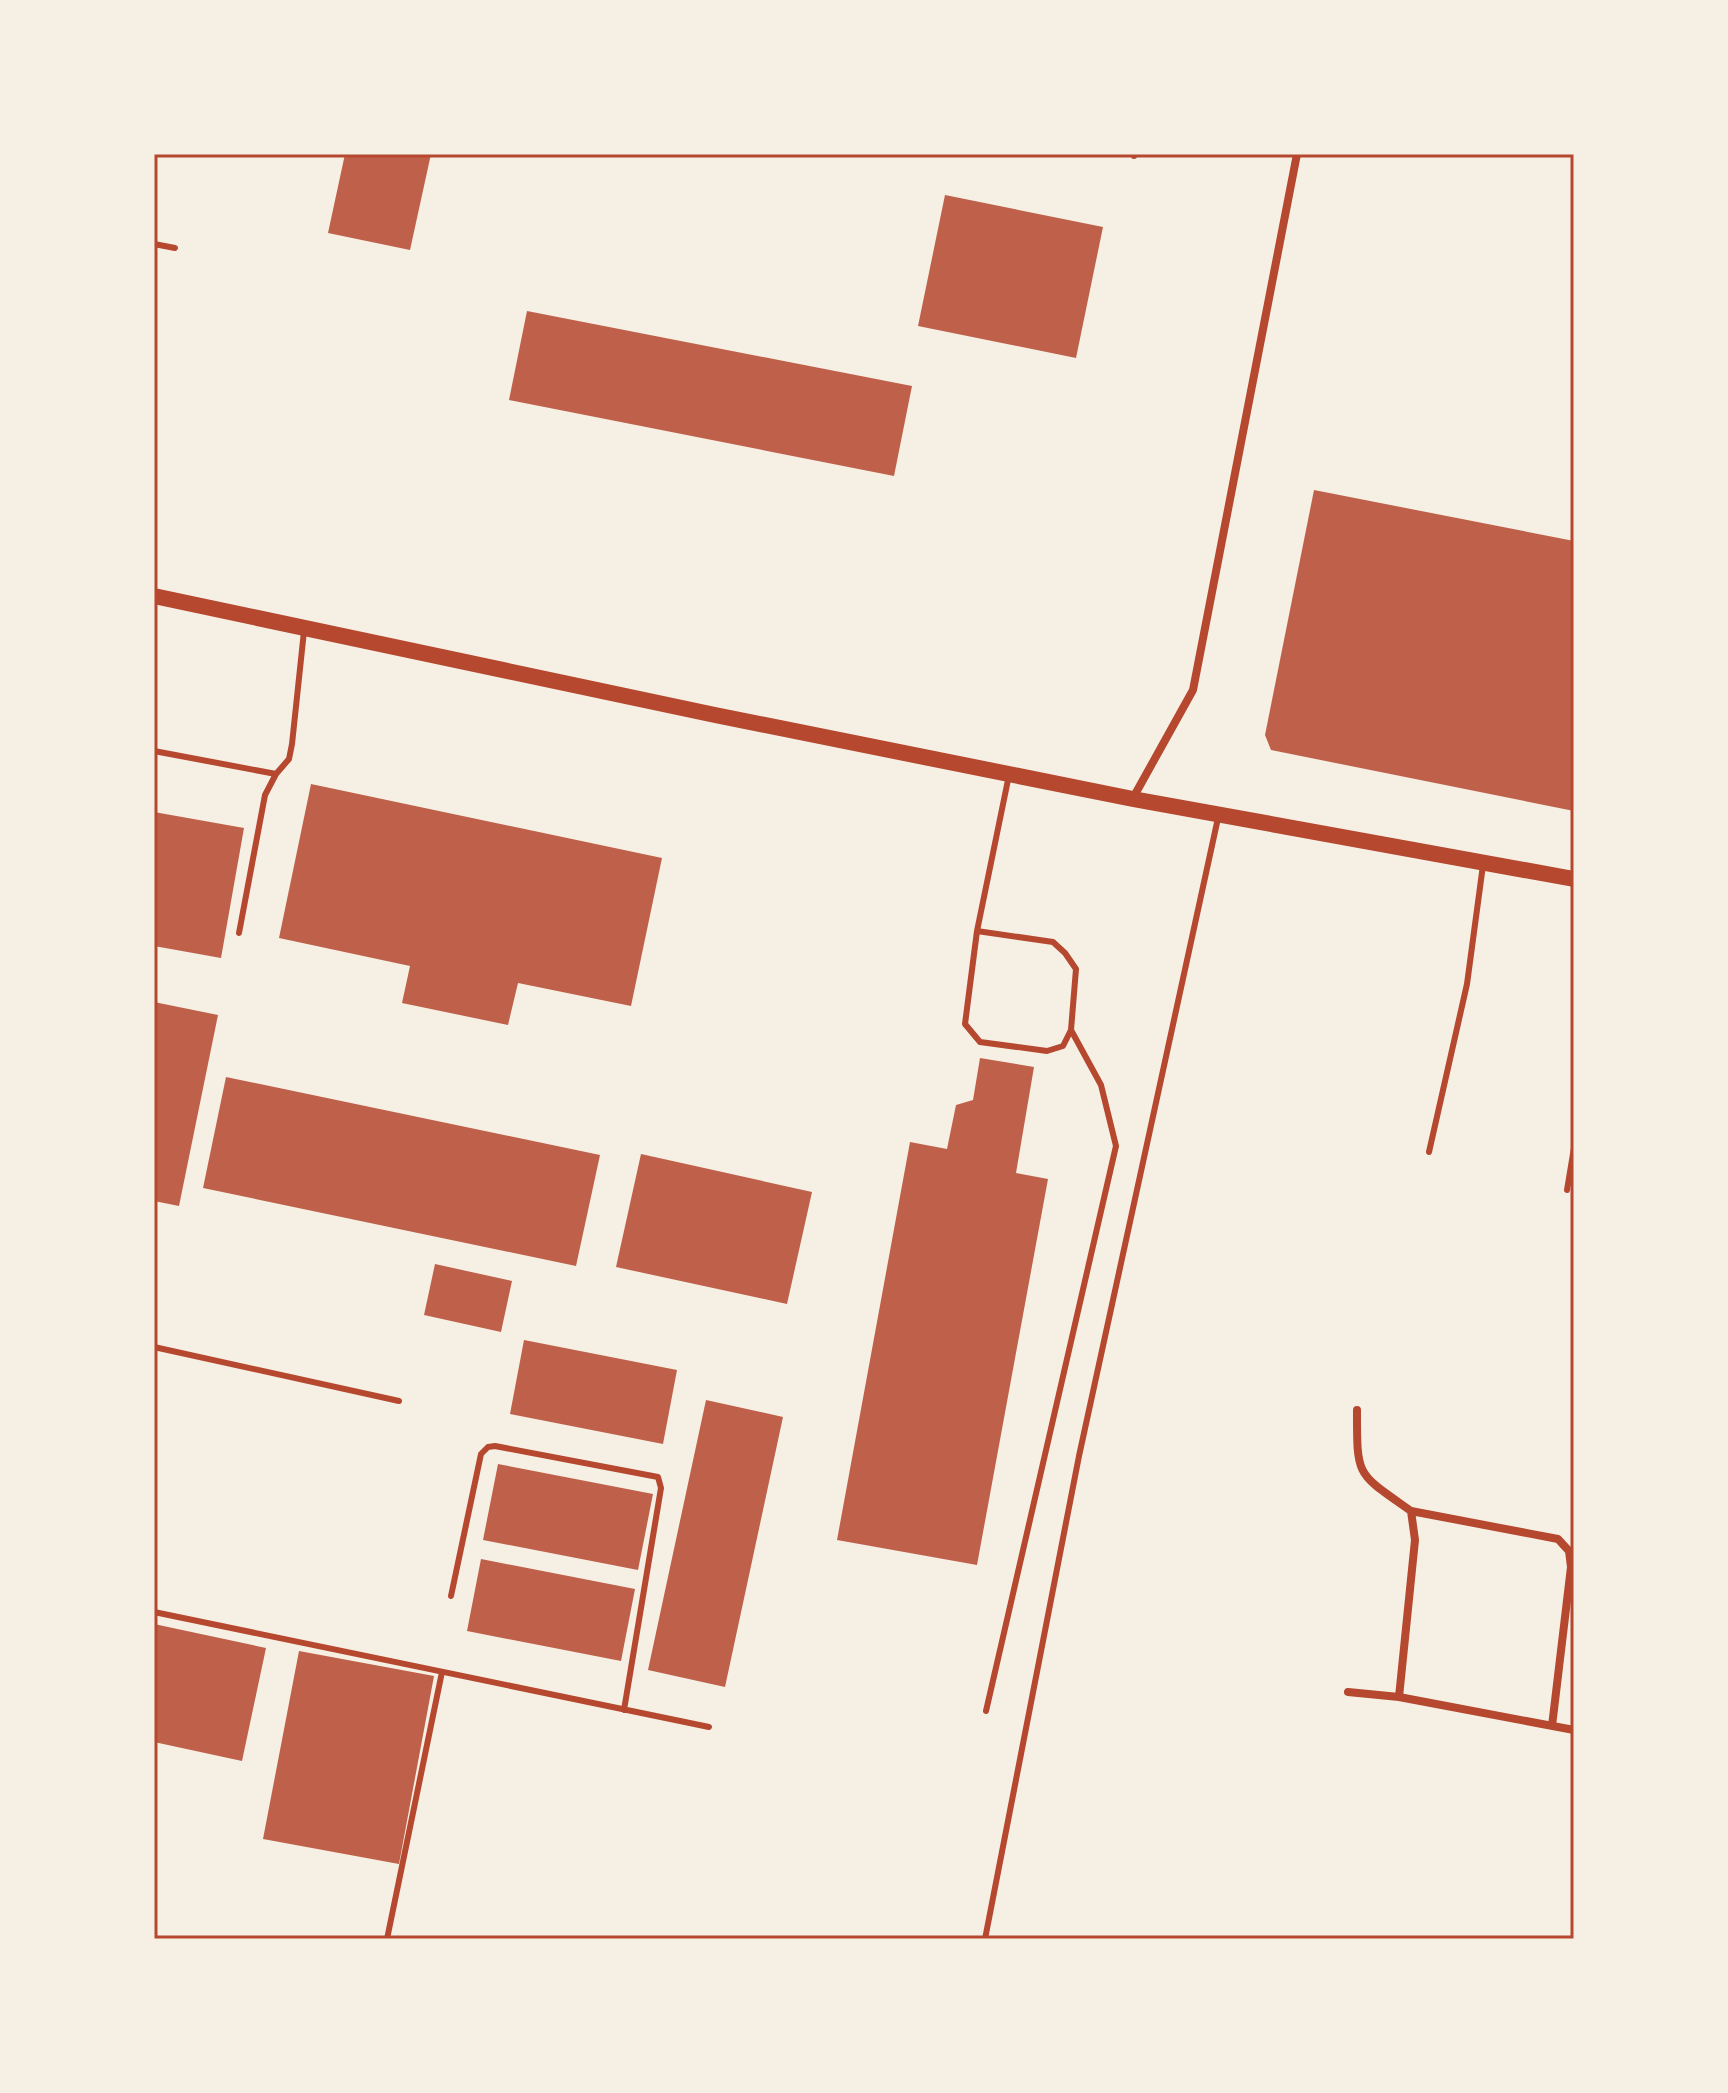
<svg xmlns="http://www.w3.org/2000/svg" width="1728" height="2093" font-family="'IBM Plex Sans',sans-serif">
<rect width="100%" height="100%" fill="#f6efe4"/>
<!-- building -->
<path fill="#bf614a" d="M345,154H431L410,250L328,233Z
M945,195L1103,227L1076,358L918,326Z
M527,311L912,386L894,476L509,400Z
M1314,490L1574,541V811L1271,750L1265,735Z
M311,784L662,858L631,1006L518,983L508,1025L402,1003L410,966L279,938Z
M154,812L244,828L221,958L154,946Z
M154,1002L218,1015L179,1206L154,1201Z
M980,1058L1034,1067L1016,1173L1048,1179L977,1565L837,1540L910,1142L947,1149L956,1105L973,1100Z
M226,1077L600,1155L576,1266L203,1188Z
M641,1154L812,1192L787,1304L616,1267Z
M435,1264L512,1281L501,1332L424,1315Z
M524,1340L677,1370L663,1444L510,1414Z
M706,1400L783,1417L725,1687L648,1670Z
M498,1464L653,1494L638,1570L483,1540Z
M481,1559L635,1589L621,1661L467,1631Z
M154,1624L266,1648L242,1761L154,1742Z
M299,1651L434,1676L399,1864L263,1839Z"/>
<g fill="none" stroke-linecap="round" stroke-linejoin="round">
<!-- service -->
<path stroke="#b5482f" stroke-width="6" d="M1134,156V154
M154,244L175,248
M154,751L276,774L265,795L239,933
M276,774L289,759L292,744L304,631
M977,931L1053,942L1065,953L1076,969L1071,1030L1063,1046L1047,1051L980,1042L965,1024L977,931L1009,775
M1429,1152L1467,984L1483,865
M1567,1190L1574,1148
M154,1347L399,1401
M451,1596L481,1454L488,1447L495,1446L658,1477L661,1488L624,1710
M154,1612L709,1727
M986,1711L1116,1146L1101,1085L1071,1030
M387,1939L442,1672
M985,1939L1079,1456L1218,818"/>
<!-- minor -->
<path stroke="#b5482f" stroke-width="8" d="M1133,798L1193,690L1297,154
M1357,1410C1357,1478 1356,1472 1411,1511L1415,1540L1399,1697
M1411,1511L1558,1539L1569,1551L1571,1567L1552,1726
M1348,1692L1399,1697L1574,1730"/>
<!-- secondary -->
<path stroke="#b5482f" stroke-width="16" d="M154,596L715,715L1133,799L1574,879"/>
</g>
<!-- border -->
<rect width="1728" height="2093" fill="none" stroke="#f6efe4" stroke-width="312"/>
<rect x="156" y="156" width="1416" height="1781" fill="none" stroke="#b5482f" stroke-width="3"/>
</svg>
